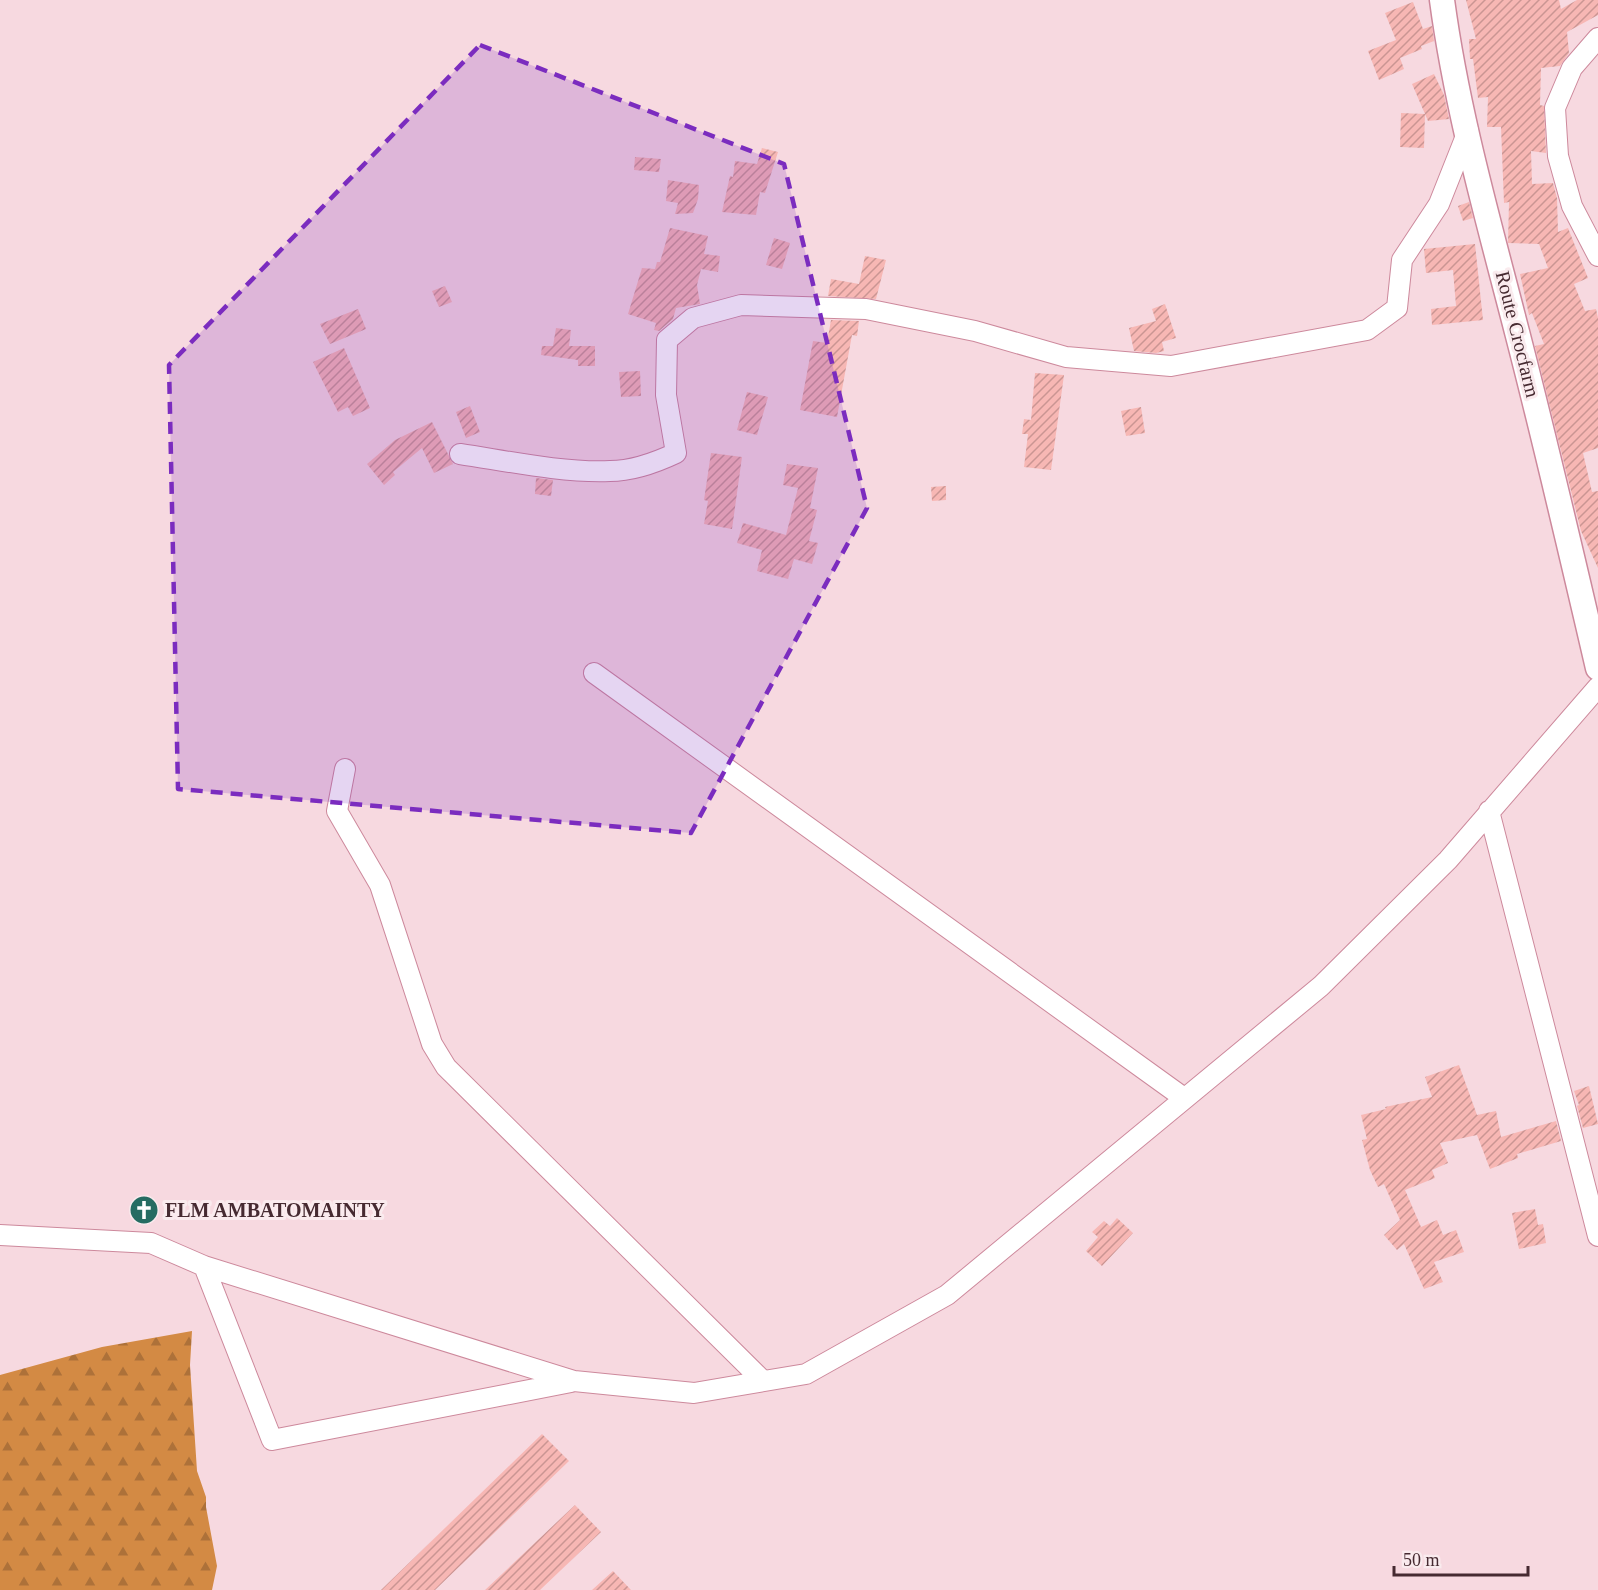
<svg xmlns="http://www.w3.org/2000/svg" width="1598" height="1590" font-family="Georgia,serif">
<defs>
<pattern id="forest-firs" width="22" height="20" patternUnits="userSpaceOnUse" patternTransform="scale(1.5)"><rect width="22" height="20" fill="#d38a44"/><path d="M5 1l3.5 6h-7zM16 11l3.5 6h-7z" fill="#ad7139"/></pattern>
<pattern id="building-hatch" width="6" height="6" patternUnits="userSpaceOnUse" patternTransform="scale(1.5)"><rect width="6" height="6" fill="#f7b7b4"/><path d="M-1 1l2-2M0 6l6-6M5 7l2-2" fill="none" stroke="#ca9593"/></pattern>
</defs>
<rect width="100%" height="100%" fill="#f7d9e0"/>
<!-- forest -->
<path fill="url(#forest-firs)" d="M192,1331L190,1365L197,1471L206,1497V1507L217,1566L212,1590H0V1375L102,1347Z"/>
<!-- building -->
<path fill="url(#building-hatch)" d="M1466,0H1559L1561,9L1577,0H1598V15L1567,32L1569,53L1560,66L1541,68L1540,105L1544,106L1546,153L1531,151L1532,184L1553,183L1557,198L1558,232L1568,228L1588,278L1574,284L1585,311L1596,309L1598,318V448L1583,453L1592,492L1598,491V568L1581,531L1535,346L1544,344L1532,313L1529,315L1520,274L1548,268L1539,244L1508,243L1509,202L1504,203L1501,127H1487L1488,97L1478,98L1473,59H1470L1469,39H1476Z
M1413,2L1423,29L1432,26L1434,41L1421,46L1422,49L1400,58L1404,69L1379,80L1368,51L1396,40L1385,13Z
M1434,74L1444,95L1449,119L1428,121L1425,114L1424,148L1400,147L1401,113L1425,114L1412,84Z
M762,148L778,152L765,193L760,192L756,215L722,212L730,176L733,177L735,161L757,164Z
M635,157L661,159L659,172L634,170Z
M668,180L699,185L698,199L693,213L675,214L678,203L666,201Z
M1469,202L1473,218L1463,221L1458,206Z
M670,228L708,236L704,254L720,256L718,272L701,269L697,285L700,304L676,308L673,319L659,331L654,330L656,323L628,314L642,268L655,269L657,262H660Z
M774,238L790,243L782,269L766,265Z
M1475,244L1483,320L1432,325L1431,309L1456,306L1453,270L1426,273L1424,249Z
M865,256L886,260L876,299L828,296L831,279L859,284Z
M445,286L452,302L439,307L432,291Z
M1165,304L1176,338L1162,342L1164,351L1156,353L1134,351L1129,328L1156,321L1152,309Z
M358,309L366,329L330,344L320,324Z
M831,320L859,321L857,336L852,335L837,417L800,410L813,341L827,343Z
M556,328L571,330L569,346H595V366H578V360L541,355L542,346H553Z
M344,348L370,408L353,416L348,407L338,412L313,362Z
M640,371L641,396L621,397L619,372Z
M1035,373L1064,375L1051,470L1024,467L1028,434H1022L1024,419L1031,420Z
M747,392L768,397L757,435L737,430Z
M470,406L480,432L466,438L456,412Z
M1141,407L1145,433L1126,436L1121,411Z
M432,422L453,464L434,473L422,448L393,472L395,475L384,485L367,464L395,440Z
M711,453L742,457L732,529L704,524L708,501L704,500Z
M787,464L818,468L810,508L817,510L809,541L818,543L812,564L794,559L788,579L757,571L762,550L737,543L743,523L786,535L798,488L783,485Z
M536,478L553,480L551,496L535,494Z
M946,486V500L932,501L931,487Z
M1459,1065L1477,1115L1496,1111L1501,1137L1556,1121L1561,1141L1517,1154L1518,1158L1490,1169L1477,1135L1440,1143L1448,1163L1432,1170L1435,1178L1405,1190L1421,1227L1437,1220L1443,1235L1456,1230L1464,1252L1434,1262L1443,1282L1424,1289L1404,1244L1397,1250L1384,1235L1400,1220L1384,1184L1378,1187L1370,1170L1362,1140L1367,1139L1361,1115L1386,1109L1385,1107L1432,1097L1425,1077Z
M1589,1086L1598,1124L1583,1128L1577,1106L1579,1105L1574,1091Z
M1535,1209L1538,1225L1543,1224L1546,1243L1519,1249L1512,1213Z
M1117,1218L1133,1233L1102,1266L1086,1251L1098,1237L1092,1232L1104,1221L1110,1226Z
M542,1434L569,1461L435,1590H381Z
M575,1505L601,1532L540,1590H485Z
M613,1571L631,1590H592Z"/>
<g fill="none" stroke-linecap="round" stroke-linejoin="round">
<!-- minor casing -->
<g stroke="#cd899c" stroke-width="22">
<path id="minor" d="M1598,38L1572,68L1555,108L1558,156L1572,206L1598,256
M460,454C507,461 563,473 610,471C632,471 657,462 676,453L666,395L667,340L693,318L741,305L866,309L975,331L1066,357L1171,366L1367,330L1397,308L1402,260L1439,204L1468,131
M594,673L1184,1098
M345,769L337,811L380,885L432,1044L446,1067L763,1381
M1489,811L1598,1236
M0,1235L151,1243L204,1266L574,1381L694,1393L806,1374L947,1295L1321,986L1448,860L1598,687
M204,1266L272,1440L571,1382"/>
</g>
<!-- tertiary casing -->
<g stroke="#cd899c" stroke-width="27">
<path id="tertiary" d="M1442,0C1457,112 1489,223 1517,332C1546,444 1572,556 1598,668"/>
</g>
<!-- minor -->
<use href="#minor" stroke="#fff" stroke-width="20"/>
<!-- tertiary -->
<use href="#tertiary" stroke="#fff" stroke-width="24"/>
</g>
<!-- marked area -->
<path fill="#7b2cbf" fill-opacity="0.2" stroke="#7b2cbf" stroke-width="4.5" stroke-dasharray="12 8" stroke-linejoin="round" d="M480,45L784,164L867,508L691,833L178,789L169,365Z"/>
<!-- icons -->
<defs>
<g id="church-disc" transform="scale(1.5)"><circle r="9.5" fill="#256c62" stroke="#faebee"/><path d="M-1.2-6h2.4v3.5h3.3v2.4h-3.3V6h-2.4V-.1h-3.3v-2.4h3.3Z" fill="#fff"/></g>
</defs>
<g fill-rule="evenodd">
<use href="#church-disc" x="144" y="1210"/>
</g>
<g text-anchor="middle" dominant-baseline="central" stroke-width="6" stroke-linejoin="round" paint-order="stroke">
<!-- street labels -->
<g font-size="20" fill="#462a31" stroke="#faebee">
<text transform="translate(1518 334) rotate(76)">Route Crocfarm</text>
</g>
<!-- poi labels -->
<g font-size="20" font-weight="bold" fill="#462a31" stroke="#faebee" text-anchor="start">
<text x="165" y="1210">FLM AMBATOMAINTY</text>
</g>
</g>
<!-- scale -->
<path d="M1394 1566v9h134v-9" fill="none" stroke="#462a31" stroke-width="3"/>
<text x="1403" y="1566" font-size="18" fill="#462a31" stroke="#faebee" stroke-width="4.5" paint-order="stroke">50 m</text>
</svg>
